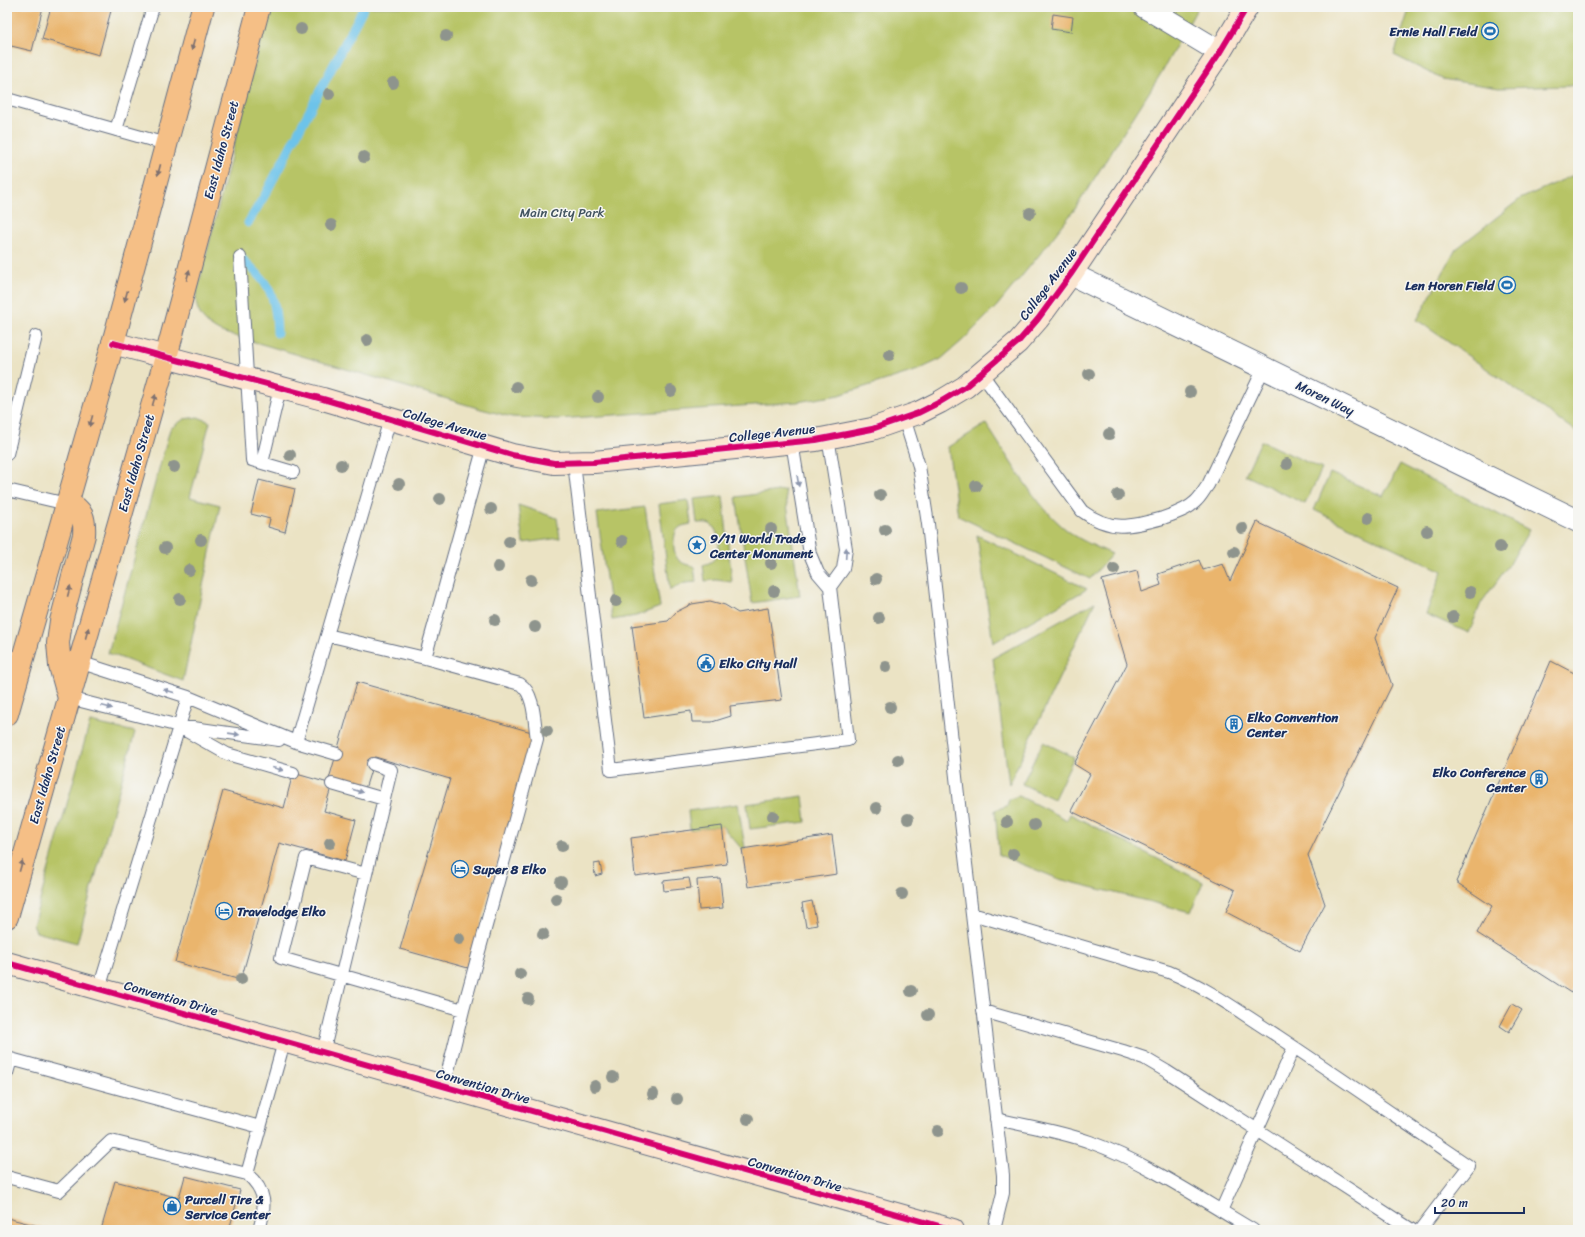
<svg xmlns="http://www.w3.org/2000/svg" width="1585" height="1237" font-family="Sriracha,sans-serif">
<rect width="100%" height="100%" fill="#f6f6f2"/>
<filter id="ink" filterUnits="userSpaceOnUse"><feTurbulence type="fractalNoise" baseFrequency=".025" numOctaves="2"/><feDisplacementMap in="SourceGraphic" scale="8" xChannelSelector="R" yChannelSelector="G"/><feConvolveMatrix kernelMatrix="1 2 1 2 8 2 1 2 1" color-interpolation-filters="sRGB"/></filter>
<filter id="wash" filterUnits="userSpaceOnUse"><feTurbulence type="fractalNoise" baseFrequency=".012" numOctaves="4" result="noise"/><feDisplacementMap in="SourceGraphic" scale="16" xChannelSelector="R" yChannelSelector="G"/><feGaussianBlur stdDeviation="0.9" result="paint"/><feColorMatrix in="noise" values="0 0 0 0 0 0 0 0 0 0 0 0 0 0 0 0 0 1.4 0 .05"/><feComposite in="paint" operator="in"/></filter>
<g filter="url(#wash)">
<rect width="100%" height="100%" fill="#ebe3c4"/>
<!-- green -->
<path fill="#b7c466" stroke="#697a62" d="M269,7H1198L1160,75L1075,209L1040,254L996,307L963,340L941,359L918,370L877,383L839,395L797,402L558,419L512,417L481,409L221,332C205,324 195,313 196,295Z
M1410,7H1578V84L1569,86L1499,88L1442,79L1394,55Z
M1578,173V433L1417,320L1456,249L1520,199Z
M198,417L210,422L190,497L220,505L183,681L108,653L170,429L184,419Z
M986,424C1009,458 1035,506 1068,531C1081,541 1097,547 1112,554L1090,579L958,516L948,447Z
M1261,441L1322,469L1305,504L1245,475Z
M1400,464L1529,530L1511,562L1481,603L1469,633L1426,614L1442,571L1314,510L1330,473L1383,496Z
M785,490L800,596L752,603L736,497Z
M723,496L732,582L716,580L705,581L703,565C706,564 710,563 712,561C723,554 720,530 710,524C706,522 701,523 697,523L694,499Z
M688,500L691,524C687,525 682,525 679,528C675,531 675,535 674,540C673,556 677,564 694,566L696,582L685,583L670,590L659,504Z
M518,505L557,518L560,538L523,543Z
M645,507L660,607L636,616L612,620L597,513Z
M977,535L1087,589L993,643Z
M1095,602L1009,784L993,658Z
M90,722L135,732L77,943L36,932L33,925Z
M1043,742L1074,757L1054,799L1022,784Z
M803,796L806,822L750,829L747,804Z
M1019,796L1067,820L1070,814L1203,882L1191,912L1059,879L999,855L995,810L1007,806L1009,799Z
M738,804L745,848L742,849L722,826L690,830L688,811Z"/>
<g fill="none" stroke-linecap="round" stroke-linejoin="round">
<!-- stream -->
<path stroke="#6dc3ea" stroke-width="9" d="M248,223L266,193L364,7
M240,257C269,283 276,293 277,333"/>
</g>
<g id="blocks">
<!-- building -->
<path fill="#eab56d" d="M7,7H43L32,51L7,45Z
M51,7H112L99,55L42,39Z
M1053,14L1073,17L1071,32L1051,29Z
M259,480L295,489L285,532L268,527L270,519L251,514Z
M1257,522L1398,588L1375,638L1392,685L1308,855L1325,904L1300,951L1226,912L1235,890L1071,811L1090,774L1074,764L1127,664L1102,580L1137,571L1142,592L1161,585L1158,574L1199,560L1203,570L1223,564L1230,581Z
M710,601L725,605L738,613L768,608L782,700L730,706L731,716L712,722H692L691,711L644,718L632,626L668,621L676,612L692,604Z
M1551,661L1578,675V981L1571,993L1477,933L1492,906L1456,882Z
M357,682L535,733L468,968L400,949L450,779L375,757L365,789L329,779Z
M293,773L332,784L324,811L356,820L345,861L279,843L241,980L175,962L223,791L284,808Z
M722,826L727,864L635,876L631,838Z
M832,835L837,874L748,887L742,849Z
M600,863L602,874L595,876L594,864Z
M689,878L691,888L664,891L663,881Z
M720,878L723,908L699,910L697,880Z
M812,901L817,925L806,927L802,903Z
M1512,1004L1522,1010L1509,1032L1500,1026Z
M185,1176L240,1190L229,1230H101L115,1181L179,1198Z
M7,1218L50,1229V1230H7Z"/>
</g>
</g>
<g filter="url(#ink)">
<use href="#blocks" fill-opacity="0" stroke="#646e82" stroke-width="1"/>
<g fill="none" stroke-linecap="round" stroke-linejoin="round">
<!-- lane casing -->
<g stroke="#646e82" stroke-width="14">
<path id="lane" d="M7,99L166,144
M116,130L153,7
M240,257L252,460L293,472
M981,373L1082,511C1110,532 1131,527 1163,518C1174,514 1187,510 1195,502C1201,497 1204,490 1208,485L1264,368
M904,418L919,466L928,524L961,822L1003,1175V1193L994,1230
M828,437L846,549L843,569L830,587
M7,454L36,336
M262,463L280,388
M574,463L611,770L848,740L830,587L818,573L810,554L792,442
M7,490L67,504
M327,635L425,658L520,684C535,694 534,722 537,739L463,1010L444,1087
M7,656L23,660
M425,658L484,446
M79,662L188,697L296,742L337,754
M69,698L179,726L279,740
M183,729L227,754L293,773
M296,742L390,419
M332,784L384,799
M366,874L306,858L281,958L463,1010
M972,914L1169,972C1208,988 1241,1013 1276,1035C1341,1078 1405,1123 1469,1166L1420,1230
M99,989L188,697
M983,1011L1123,1051L1144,1058L1166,1071L1412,1230
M323,1053L391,770L373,764
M7,1073L11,1059L260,1127
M996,1119C1027,1126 1060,1131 1090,1142C1148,1163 1200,1199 1253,1230
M247,1174C267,1191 266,1207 259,1230
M7,1177L59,1191L111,1141L247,1174L284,1042
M1221,1211L1294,1047"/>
</g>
<!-- street casing -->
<g stroke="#646e82" stroke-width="24">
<path id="street" d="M1145,7L1220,52
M1071,274L1578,521"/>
</g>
<!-- secondary casing -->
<g stroke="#646e82" stroke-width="24">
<path id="secondary" d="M113,343L323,399L512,455L554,463L594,462L816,440L872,429L918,413L940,402L965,387L1018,342L1038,319L1071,274L1220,52L1247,7
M7,963L953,1230"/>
</g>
<!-- primary casing -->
<g stroke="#646e82" stroke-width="24">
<path id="primary" d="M67,504C83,508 85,520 84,535L61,621L58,643L60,666L69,698
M7,714L113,343L203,7
M7,917L166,357L259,7"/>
</g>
<!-- lane -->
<use href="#lane" stroke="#fff" stroke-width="12"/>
<!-- street -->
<use href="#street" stroke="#fff" stroke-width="22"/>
<!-- secondary -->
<use href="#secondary" stroke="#fbe5cf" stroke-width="22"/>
<!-- primary -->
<use href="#primary" stroke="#f5bf86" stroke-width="22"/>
<!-- cycleway casing -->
<g stroke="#f6f6f2" stroke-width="8">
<path id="cycleway" d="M113,343L323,399L512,455L554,463L594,462L816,440L872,429L918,413L940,402L965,387L1018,342L1038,319L1071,274L1220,52L1247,7
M7,963L953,1230"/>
</g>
<!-- cycleway -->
<use href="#cycleway" stroke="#d6006c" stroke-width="6"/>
</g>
<!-- trees -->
<g fill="#8e948d">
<circle cx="301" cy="29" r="6"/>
<circle cx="446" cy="36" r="6"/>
<circle cx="393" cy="83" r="6"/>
<circle cx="329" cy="94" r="6"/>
<circle cx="364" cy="157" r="6"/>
<circle cx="1030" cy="213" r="6"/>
<circle cx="331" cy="225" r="6"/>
<circle cx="961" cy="288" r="6"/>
<circle cx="367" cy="340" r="6"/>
<circle cx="889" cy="355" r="6"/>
<circle cx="1089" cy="374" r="6"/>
<circle cx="516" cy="387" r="6"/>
<circle cx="671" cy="391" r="6"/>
<circle cx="1190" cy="392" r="6"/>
<circle cx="598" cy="397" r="6"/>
<circle cx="1109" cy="434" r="6"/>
<circle cx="290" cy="455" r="6"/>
<circle cx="1287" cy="464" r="6"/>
<circle cx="341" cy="465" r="6"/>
<circle cx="174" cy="467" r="6"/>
<circle cx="399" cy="484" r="6"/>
<circle cx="976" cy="486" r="6"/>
<circle cx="880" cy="495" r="6"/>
<circle cx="1118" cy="495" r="6"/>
<circle cx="440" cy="499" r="6"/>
<circle cx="491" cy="509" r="6"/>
<circle cx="1368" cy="518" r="6"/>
<circle cx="1242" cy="528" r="6"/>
<circle cx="771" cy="529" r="6"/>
<circle cx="885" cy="530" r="6"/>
<circle cx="1427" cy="531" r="6"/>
<circle cx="201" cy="540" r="6"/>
<circle cx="622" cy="541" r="6"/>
<circle cx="509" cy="542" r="6"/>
<circle cx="1500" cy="547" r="6"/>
<circle cx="165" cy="548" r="6"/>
<circle cx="1234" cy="552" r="6"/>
<circle cx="771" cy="563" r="6"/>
<circle cx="498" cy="567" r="6"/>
<circle cx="1114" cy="569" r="6"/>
<circle cx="189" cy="570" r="6"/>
<circle cx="876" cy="579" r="6"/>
<circle cx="531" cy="580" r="6"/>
<circle cx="774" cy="591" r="6"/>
<circle cx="1470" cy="592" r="6"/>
<circle cx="180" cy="599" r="6"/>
<circle cx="616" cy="601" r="6"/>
<circle cx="1453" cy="617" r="6"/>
<circle cx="879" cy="618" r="6"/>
<circle cx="495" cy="620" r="6"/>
<circle cx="535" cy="627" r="6"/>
<circle cx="886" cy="667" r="6"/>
<circle cx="890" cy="707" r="6"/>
<circle cx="547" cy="731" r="6"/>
<circle cx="898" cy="760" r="6"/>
<circle cx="876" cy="808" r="6"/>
<circle cx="773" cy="816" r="6"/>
<circle cx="908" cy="819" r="6"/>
<circle cx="1007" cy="822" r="6"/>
<circle cx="1034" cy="825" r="6"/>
<circle cx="330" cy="843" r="6"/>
<circle cx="562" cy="846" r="6"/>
<circle cx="1013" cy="854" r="6"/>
<circle cx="561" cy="882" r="6"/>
<circle cx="902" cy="894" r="6"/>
<circle cx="556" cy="899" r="6"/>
<circle cx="543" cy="934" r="6"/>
<circle cx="459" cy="939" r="6"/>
<circle cx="520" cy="974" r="6"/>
<circle cx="241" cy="979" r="6"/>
<circle cx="911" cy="991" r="6"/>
<circle cx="528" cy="999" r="6"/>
<circle cx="928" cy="1015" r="6"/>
<circle cx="613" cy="1077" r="6"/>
<circle cx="595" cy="1086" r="6"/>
<circle cx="653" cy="1094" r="6"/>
<circle cx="677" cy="1099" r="6"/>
<circle cx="748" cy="1119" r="6"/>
<circle cx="938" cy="1131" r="6"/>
</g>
<!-- one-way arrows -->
<defs><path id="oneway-solid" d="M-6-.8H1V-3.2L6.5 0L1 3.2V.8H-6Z"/></defs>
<g fill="#7d7070">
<use href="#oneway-solid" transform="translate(193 45) rotate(105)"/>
<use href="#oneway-solid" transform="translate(159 170) rotate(105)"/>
<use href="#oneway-solid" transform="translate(188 275) rotate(-75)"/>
<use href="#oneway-solid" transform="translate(126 296) rotate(105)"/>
<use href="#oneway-solid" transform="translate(154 400) rotate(-74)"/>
<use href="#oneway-solid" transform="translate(91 421) rotate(106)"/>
<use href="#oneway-solid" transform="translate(69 591) rotate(-75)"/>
<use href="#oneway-solid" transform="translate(87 633) rotate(-74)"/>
<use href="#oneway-solid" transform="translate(21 866) rotate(-74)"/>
</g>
<g fill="#8d97ae">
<use href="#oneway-solid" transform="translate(798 481) rotate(81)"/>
<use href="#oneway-solid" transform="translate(846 553) rotate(-87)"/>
<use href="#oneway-solid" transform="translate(169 691) rotate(-162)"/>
<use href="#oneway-solid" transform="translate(107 707) rotate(15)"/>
<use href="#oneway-solid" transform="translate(234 734) rotate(8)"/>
<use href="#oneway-solid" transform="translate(278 769) rotate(15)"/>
<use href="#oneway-solid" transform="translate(358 791) rotate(16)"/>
</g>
</g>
<!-- icons -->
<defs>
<g id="stadium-ring" transform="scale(0.9)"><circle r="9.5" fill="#f6f6f2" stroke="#1f6fb2" stroke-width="1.5"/><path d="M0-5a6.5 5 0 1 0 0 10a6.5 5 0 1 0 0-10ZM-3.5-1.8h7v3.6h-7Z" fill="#1f6fb2"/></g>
<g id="sight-ring" transform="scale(0.9)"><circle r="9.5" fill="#f6f6f2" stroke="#1f6fb2" stroke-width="1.5"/><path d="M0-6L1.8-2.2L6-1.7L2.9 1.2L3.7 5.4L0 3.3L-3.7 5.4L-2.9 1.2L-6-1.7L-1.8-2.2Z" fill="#1f6fb2"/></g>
<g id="civic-ring" transform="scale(0.9)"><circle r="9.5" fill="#f6f6f2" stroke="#1f6fb2" stroke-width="1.5"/><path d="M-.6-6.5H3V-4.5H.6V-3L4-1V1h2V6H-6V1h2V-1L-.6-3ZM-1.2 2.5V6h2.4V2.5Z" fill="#1f6fb2"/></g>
<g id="building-ring" transform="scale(0.9)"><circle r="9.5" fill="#f6f6f2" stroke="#1f6fb2" stroke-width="1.5"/><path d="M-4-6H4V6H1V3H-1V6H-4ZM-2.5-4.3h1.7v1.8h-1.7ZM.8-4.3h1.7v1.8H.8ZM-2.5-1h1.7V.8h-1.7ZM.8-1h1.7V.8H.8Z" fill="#1f6fb2"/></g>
<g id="hotel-ring" transform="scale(0.9)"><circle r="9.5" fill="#f6f6f2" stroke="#1f6fb2" stroke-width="1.5"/><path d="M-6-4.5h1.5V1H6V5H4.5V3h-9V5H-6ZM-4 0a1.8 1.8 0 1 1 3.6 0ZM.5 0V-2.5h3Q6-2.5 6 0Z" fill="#1f6fb2"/></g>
<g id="shop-ring" transform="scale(0.9)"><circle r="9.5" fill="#f6f6f2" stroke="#1f6fb2" stroke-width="1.5"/><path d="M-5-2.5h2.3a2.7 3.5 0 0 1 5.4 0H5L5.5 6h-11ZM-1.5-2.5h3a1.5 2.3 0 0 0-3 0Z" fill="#1f6fb2"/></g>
</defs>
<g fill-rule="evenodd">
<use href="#stadium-ring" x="1490" y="31"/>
<use href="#stadium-ring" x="1507" y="285"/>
<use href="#sight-ring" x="697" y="545"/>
<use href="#civic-ring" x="706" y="663"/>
<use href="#building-ring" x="1234" y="724"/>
<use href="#building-ring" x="1539" y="779"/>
<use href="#hotel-ring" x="460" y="869"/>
<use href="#hotel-ring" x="224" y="911"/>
<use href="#shop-ring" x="172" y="1206"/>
</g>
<g text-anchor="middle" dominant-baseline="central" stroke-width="3" stroke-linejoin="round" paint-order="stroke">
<!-- poi labels -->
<g font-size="13" font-weight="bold" fill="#1b2f5e" stroke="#f6f6f2" text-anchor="start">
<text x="1477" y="31" text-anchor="end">Ernie Hall Field</text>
<text x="1494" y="285" text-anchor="end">Len Horen Field</text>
<text x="710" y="538">9/11 World Trade<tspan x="710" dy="15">Center Monument</tspan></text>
<text x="719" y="663">Elko City Hall</text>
<text x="1247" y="717">Elko Convention<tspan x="1247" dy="15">Center</tspan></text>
<text x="1526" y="772" text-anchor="end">Elko Conference<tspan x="1526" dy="15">Center</tspan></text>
<text x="473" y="869">Super 8 Elko</text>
<text x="237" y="911">Travelodge Elko</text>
<text x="185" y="1199">Purcell Tire &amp;<tspan x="185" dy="15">Service Center</tspan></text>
</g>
<!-- street labels -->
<g font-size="13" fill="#1b2f5e" stroke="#f6f6f2">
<text transform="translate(221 150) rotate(-75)">East Idaho Street</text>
<text transform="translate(1048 284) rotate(-53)">College Avenue</text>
<text transform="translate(1325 398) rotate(26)">Moren Way</text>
<text transform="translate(445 424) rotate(16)">College Avenue</text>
<text transform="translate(772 433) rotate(-6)">College Avenue</text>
<text transform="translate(136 463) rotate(-74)">East Idaho Street</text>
<text transform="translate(47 775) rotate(-74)">East Idaho Street</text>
<text transform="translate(171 998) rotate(16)">Convention Drive</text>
<text transform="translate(483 1086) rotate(16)">Convention Drive</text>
<text transform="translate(795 1174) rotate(16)">Convention Drive</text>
</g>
<!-- park labels -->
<g font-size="13" fill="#425460" stroke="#f6f6f2">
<text x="562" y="212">Main City Park</text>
</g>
</g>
<!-- margin -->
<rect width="1585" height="1237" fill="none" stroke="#f6f6f2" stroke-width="24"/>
<!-- scale -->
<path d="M1435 1207v6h89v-6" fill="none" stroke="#1b2f5e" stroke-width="2"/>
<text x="1441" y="1207" font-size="12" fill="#1b2f5e" stroke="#f6f6f2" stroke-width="3" paint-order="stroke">20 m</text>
</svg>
